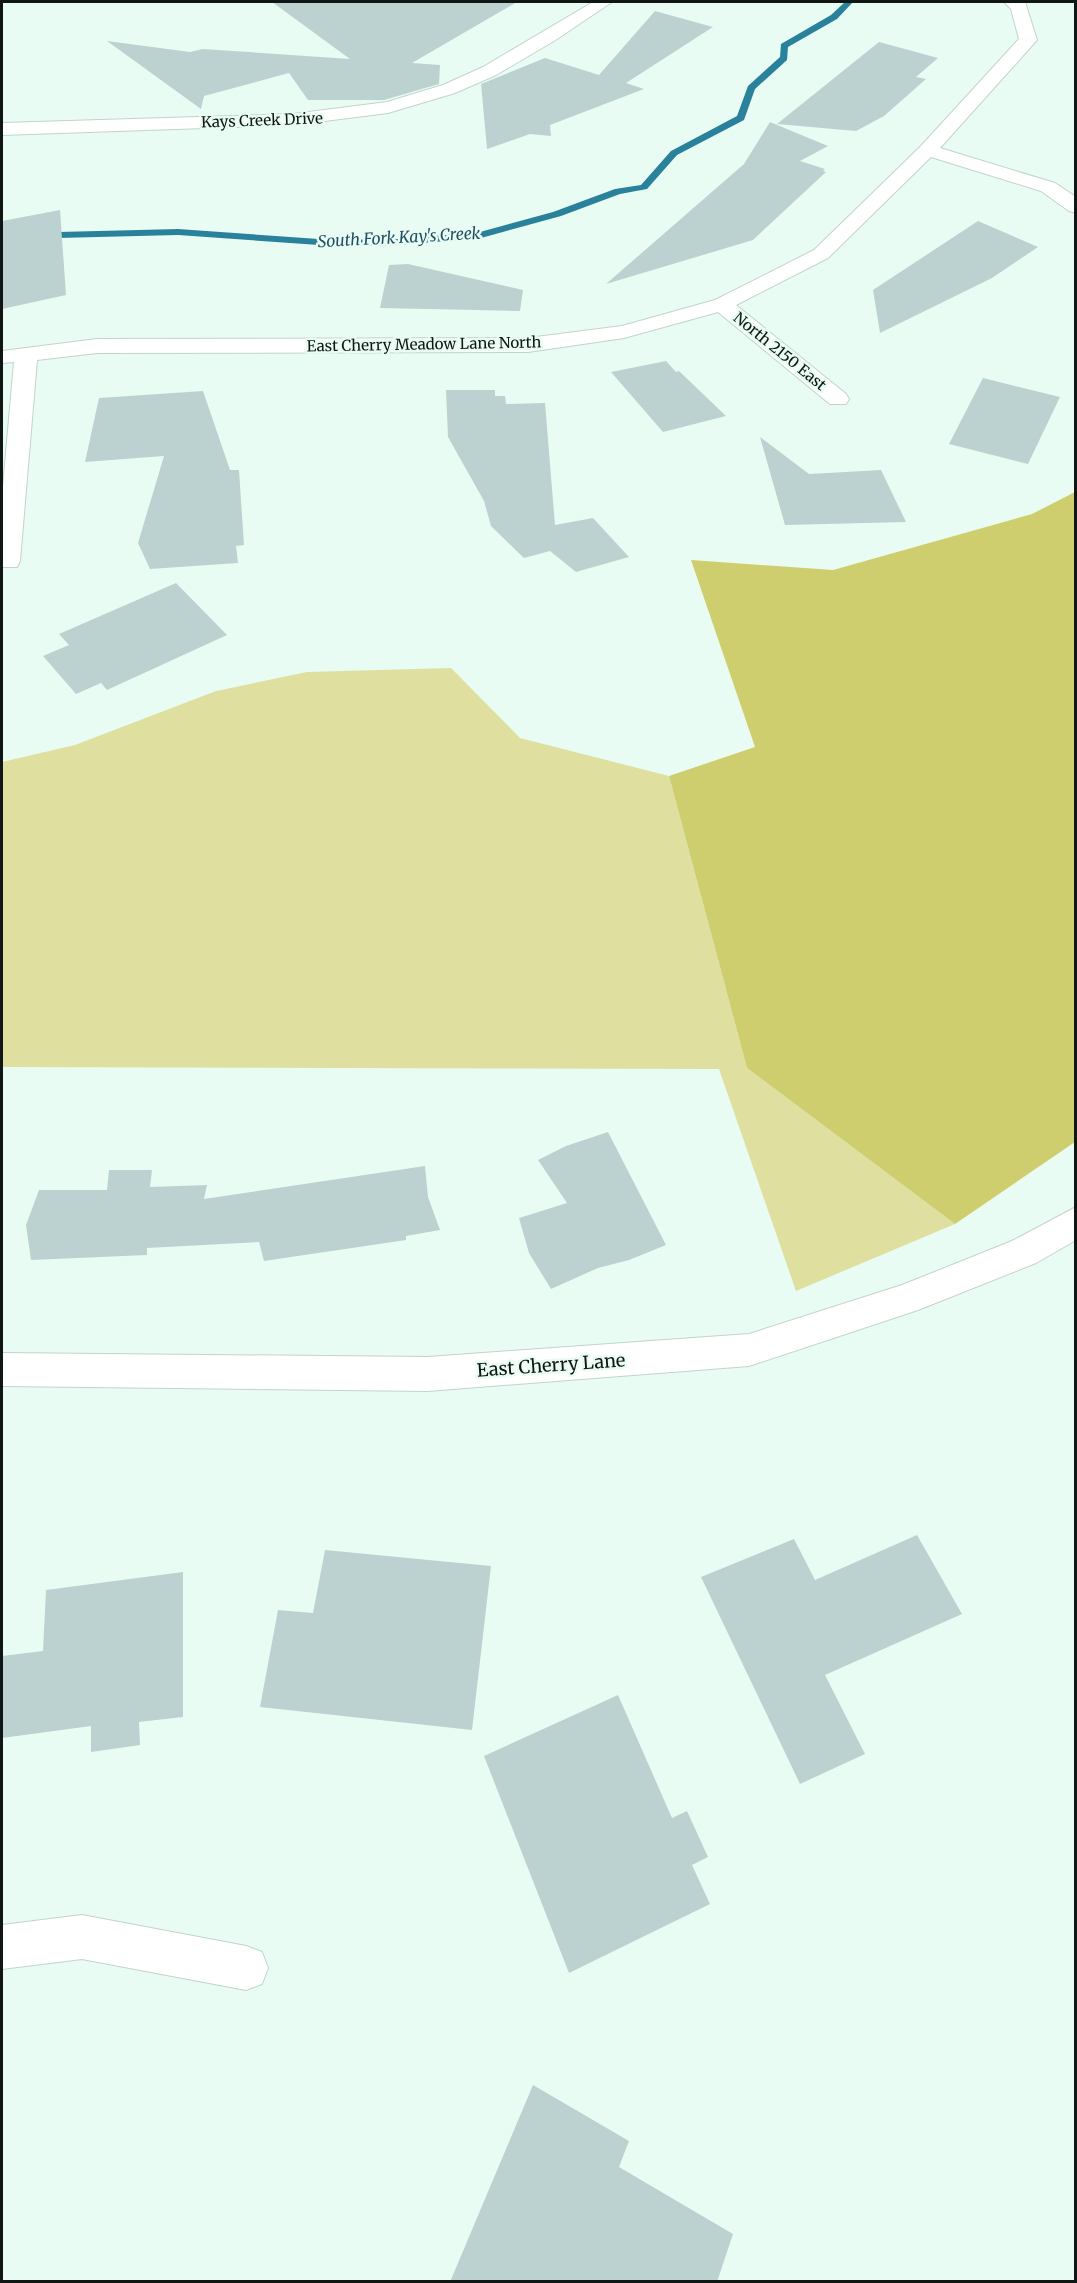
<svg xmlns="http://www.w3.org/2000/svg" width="1077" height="2283" font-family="Merriweather,serif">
<rect width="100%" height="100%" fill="#e9fcf3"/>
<!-- green -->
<path fill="#dfdfa0" d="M451,668L520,738L669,776L747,1068L955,1224L796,1291L719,1069L2,1067V762L75,745L216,691L307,672Z"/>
<!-- forest -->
<path fill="#cfce6f" d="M1075,492V1142L955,1224L747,1068L669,776L755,747L691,560L833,570L1032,514Z"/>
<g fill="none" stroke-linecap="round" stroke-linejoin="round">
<!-- stream -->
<path fill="#2a819c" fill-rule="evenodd" d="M845,2H853L837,19L788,47L787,60L755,89L744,120L677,155L647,189L620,194L561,216L481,238L400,245L333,246L178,235L58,238L2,243V237L58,232L178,229L333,240L400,239L480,232L553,212L615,189L641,185L671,151L737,116L748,86L780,57L781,44L831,15Z"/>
</g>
<!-- building -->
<path fill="#bcd2d1" d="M272,2H517L412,63L440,65L439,84L384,100H308L289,73L204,96L201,109L107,41L190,52L203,49L350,59Z
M655,11L713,27L626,83L644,89L550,125L551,136L530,134L487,149L481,84L545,58L599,75Z
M879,42L938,58L916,77L926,79L884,116L856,131L777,124Z
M770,122L828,146L800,161L825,169L823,171L826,172L753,240L606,284L744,164Z
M60,210L66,295L2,309V221Z
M978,221L1038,247L992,278L880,333L873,290Z
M408,264L523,290L520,311L380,308L389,265Z
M666,361L676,372L679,371L726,416L663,432L611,372Z
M983,378L1060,397L1028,464L949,444Z
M446,390H495V396H505L506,404L545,403L555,525L593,518L629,557L576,572L550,551L524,558L491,526L484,501L448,437Z
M203,391L230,470H239L244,545L236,546L238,563L150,569L138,543L164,456L85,462L99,398Z
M760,437L809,474L881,470L906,522L785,525Z
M176,583L227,635L107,690L101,683L76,694L43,656L69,645L59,634Z
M608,1132L666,1245L629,1260L598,1268L551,1289L529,1253L519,1218L567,1203L538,1160L566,1146Z
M425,1166L428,1197L440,1230L406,1236V1240L264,1261L259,1242L147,1248V1255L31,1260L26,1225L39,1190H107L109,1170H152L150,1187L207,1185L204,1199Z
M917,1535L962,1614L825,1675L865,1754L800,1784L701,1577L794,1539L815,1580Z
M325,1550L491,1566L472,1730L260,1707L278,1610L313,1613Z
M183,1572V1717L139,1722L140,1745L91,1752V1726L2,1738V1656L43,1651L46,1590Z
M618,1695L672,1818L687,1811L708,1857L692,1865L710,1904L569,1973L484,1756Z
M533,2085L629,2141L619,2167L733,2234L717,2282H450Z"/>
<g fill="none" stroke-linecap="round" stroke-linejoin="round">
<!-- street casing -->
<g stroke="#c1d4cc" stroke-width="2">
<path id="street" d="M593,2H612L554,41L496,75L455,93L388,113L293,125L2,135V123L293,114L387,102L443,85L483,67Z
M1004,2H1025L1037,40L940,148L1055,183L1076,197V213L1069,211L1041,191L931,157L828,258L736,305L846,394L849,399L846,404H830L718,312L624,338L528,352L97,353L37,360L20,561L17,567H2V498L14,362L2,363V351L97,339L528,338L622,326L715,300L814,250L921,146L1019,39L1011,9Z
M82,1915L246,1946L262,1952L268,1968L262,1984L246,1990L82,1959L2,1969V1925Z"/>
</g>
<!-- secondary casing -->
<g stroke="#c1d4cc" stroke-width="2">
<path id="secondary" d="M1076,1207V1240L1036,1263L918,1310L749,1366L428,1391L2,1386V1353L428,1357L749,1334L902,1285L1012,1241Z"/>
</g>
<!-- street -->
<use href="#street" fill="#fff" fill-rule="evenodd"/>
<!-- secondary -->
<use href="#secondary" fill="#fff" fill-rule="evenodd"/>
</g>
<g text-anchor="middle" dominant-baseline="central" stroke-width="5" stroke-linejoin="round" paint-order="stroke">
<!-- far-street labels -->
<g font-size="15" fill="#0f1613" stroke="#e9fcf3">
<text transform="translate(262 120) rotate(-2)">Kays Creek Drive</text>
<text transform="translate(424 344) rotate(-1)">East Cherry Meadow Lane North</text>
<text transform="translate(780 351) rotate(39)">North 2150 East</text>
</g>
<!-- far-water labels -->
<g font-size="16" font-style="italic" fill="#205062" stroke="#e9fcf3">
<text transform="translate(399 237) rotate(-3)">South Fork Kay's Creek</text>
</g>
<!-- street labels -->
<g font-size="18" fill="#0f1613" stroke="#e9fcf3">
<text transform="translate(551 1365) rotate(-4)">East Cherry Lane</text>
</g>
</g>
<!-- border -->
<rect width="1077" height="2283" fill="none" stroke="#0f1613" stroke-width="6"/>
</svg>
